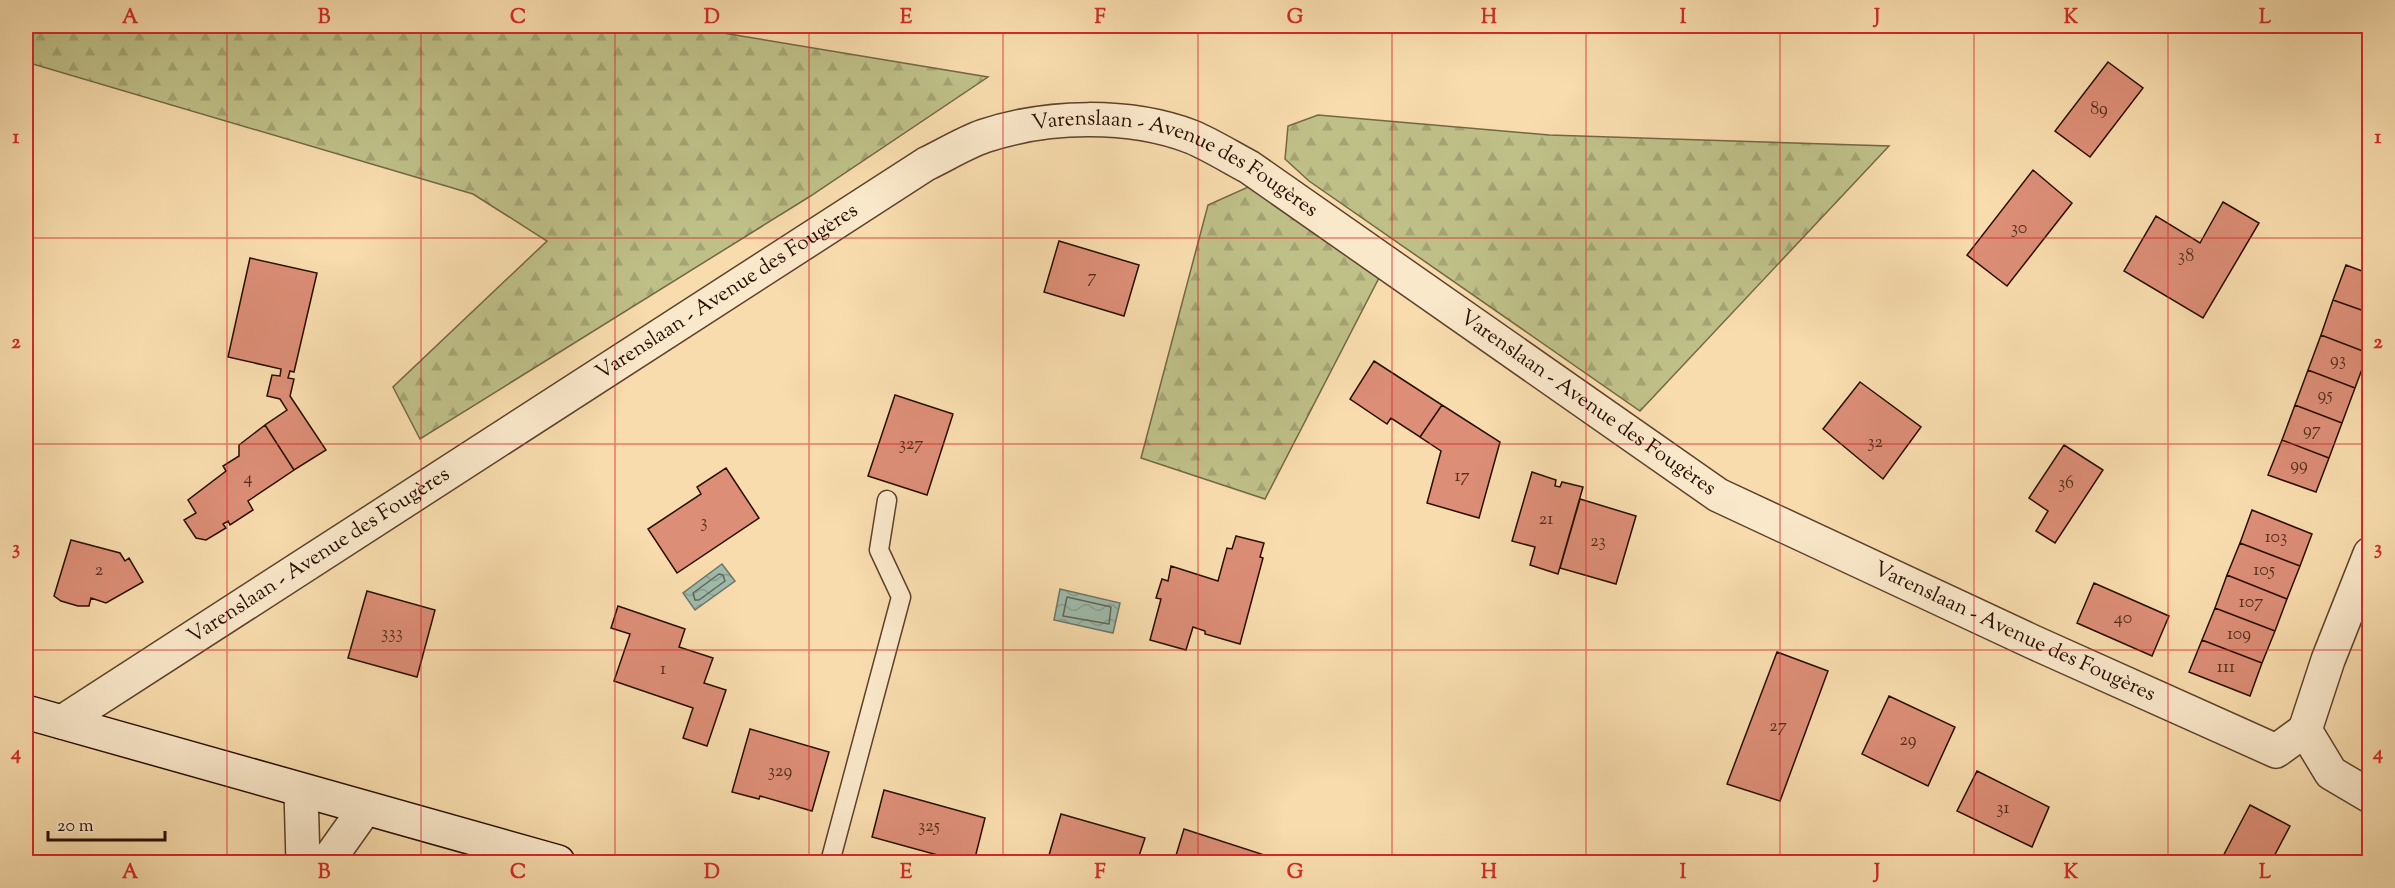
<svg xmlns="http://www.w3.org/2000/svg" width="2395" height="888" font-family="'Sorts Mill Goudy',serif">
<defs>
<pattern id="forest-firs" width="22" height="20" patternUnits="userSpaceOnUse" patternTransform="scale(1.5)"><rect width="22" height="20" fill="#bfc088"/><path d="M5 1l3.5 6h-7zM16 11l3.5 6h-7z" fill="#a4a474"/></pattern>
<pattern id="water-waves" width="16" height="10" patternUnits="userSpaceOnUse" patternTransform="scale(1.5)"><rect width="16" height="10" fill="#9dbbac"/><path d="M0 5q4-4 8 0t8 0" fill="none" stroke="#87a092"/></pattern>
</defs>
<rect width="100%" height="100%" fill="#f8dcad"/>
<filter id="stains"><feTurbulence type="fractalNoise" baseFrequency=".00333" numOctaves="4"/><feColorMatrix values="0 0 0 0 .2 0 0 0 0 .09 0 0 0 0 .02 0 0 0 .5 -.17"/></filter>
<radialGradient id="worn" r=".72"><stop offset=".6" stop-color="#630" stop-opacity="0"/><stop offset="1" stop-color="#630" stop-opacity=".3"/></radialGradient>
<!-- forest -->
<path fill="url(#forest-firs)" stroke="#746744" stroke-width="1.5" d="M26,26H681L988,77L809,197L420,439L393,387L547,241L473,194L26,62Z
M1318,115L1549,135L1889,146L1640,411L1309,181L1285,159L1288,126Z
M1248,187L1381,274L1265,499L1141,458L1208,205Z"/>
<!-- water -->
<path fill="url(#water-waves)" stroke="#6f7667" stroke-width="1.5" d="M722,564L735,581L695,610L683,593Z
M1060,589L1120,603L1113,633L1054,620Z"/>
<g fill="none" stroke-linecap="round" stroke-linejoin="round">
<!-- shore -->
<path stroke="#636456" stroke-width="1.5" d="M719,574L723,575L725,581L699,600H695L693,593Z
M1067,597L1111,607L1109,624L1063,616Z"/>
</g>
<!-- building -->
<path fill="#dc8e76" stroke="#290e00" stroke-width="1.5" d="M2108,62L2143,88L2090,157L2055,131Z
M2033,170L2072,203L2007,286L1967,255Z
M2223,202L2259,223L2203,318L2124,271L2156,216L2200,243Z
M1059,241L1139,265L1124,316L1044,292Z
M250,258L317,273L294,372L290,371L288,378L294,379L290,396L326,450L294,470L265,425L287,410L280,399L267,396L272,375L280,376L281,369L228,357Z
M2346,265L2370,274V313L2333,300Z
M2333,300L2370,313L2368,353L2321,335Z
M2321,335L2368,353L2355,388L2308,370Z
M1374,361L1442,405L1420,437L1391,418L1387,424L1350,399Z
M2308,370L2355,388L2342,423L2295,405Z
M1860,382L1921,427L1883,479L1823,429Z
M895,395L953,414L927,495L868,476Z
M1442,405L1500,442L1479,518L1427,503L1441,451L1420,437Z
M2295,405L2342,423L2329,458L2282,440Z
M265,425L294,470L248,501L253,510L230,525L228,521L223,524L226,528L206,540L196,538L184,520L196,513L188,500L226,471L223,466L239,456V445Z
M2282,440L2329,458L2316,492L2268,475Z
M2064,445L2103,470L2055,543L2036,531L2048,511L2029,498Z
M726,468L759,518L677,573L648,529L701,494L697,487Z
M1532,472L1556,480L1555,486L1560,487L1562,482L1583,487L1558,574L1530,565L1535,547L1512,541Z
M1580,499L1636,516L1616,584L1560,568Z
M2252,510L2312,534L2300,566L2240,543Z
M1236,536L1264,543L1260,557L1263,558L1240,644L1205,634V631L1193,627L1186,650L1150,640L1161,599L1156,598L1162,579L1168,581L1171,566L1218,581L1227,548L1232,549Z
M71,540L120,553L125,561L129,558L143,582L106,603L91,598L89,606H78L61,601L54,596Z
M2240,543L2300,566L2287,599L2227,575Z
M2227,575L2287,599L2275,631L2215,608Z
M2094,583L2169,616L2152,656L2077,623Z
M367,591L435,610L417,677L348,658Z
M618,606L685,629L679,647L713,658L704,683L726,690L707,746L683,738L693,708L614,681L630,634L611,628Z
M2215,608L2275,631L2262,663L2202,640Z
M2202,640L2262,663L2250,696L2189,672Z
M1777,652L1828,671L1780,801L1727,784Z
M1889,696L1955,727L1928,786L1862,754Z
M750,729L829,752L812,811L760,796L759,799L732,792Z
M1977,771L2049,807L2032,847L1957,811Z
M884,790L985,818L974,862H963L872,837Z
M2250,805L2290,826L2271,862H2220Z
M1061,814L1145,838L1137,862H1047Z
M1184,829L1280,860L1279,862H1174Z"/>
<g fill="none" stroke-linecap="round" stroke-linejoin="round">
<!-- service casing -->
<g stroke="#5d422b" stroke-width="21">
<path id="service" d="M830,862L901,597L879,550L887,500"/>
</g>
<!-- minor casing -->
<g stroke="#5d422b" stroke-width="36">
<g id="minor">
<path d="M2370,554L2328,660L2305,730L2331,773L2370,796"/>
<path id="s1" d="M62,722L926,164C945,155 964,143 984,136C1047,115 1129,113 1192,137C1211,145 1230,157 1249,167L1718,495L2033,642L2276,751L2305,730"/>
<path d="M301,791L303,862"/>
<path d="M327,862L364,810"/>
</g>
</g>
<!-- secondary casing -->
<g stroke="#290e00" stroke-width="36">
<path id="secondary" d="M26,712L558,862"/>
</g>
<!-- service -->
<use href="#service" stroke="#fae8ca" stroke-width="18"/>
<!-- minor -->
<use href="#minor" stroke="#fae8ca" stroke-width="33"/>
<!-- secondary -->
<use href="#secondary" stroke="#fae8ca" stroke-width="33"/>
</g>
<!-- grid -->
<path fill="none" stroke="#d62828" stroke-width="1.5" stroke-opacity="0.55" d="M227,26V862M421,26V862M615,26V862M809,26V862M1003,26V862M1198,26V862M1392,26V862M1586,26V862M1780,26V862M1974,26V862M2168,26V862M26,238H2370M26,444H2370M26,650H2370"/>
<g text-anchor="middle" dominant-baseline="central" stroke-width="4.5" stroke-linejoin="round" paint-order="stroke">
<!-- number labels -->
<g font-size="18" fill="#562e1e">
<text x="2099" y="110">89</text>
<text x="2019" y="229">30</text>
<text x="2186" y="257">38</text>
<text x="1092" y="278">7</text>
<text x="2338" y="361">93</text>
<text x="2325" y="396">95</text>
<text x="2312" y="431">97</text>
<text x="1875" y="443">32</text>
<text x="911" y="445">327</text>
<text x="2299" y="466">99</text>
<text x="1462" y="477">17</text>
<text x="248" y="479">4</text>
<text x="2066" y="484">36</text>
<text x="1546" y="520">21</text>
<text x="704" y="523">3</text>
<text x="2276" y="538">103</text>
<text x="1598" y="542">23</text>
<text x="99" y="571">2</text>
<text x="2264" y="571">105</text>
<text x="2251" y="603">107</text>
<text x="2123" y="619">40</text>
<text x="392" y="634">333</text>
<text x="2239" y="635">109</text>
<text x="2226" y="668">111</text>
<text x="663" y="670">1</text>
<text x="1778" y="727">27</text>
<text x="1908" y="741">29</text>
<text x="780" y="772">329</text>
<text x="2003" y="809">31</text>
<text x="929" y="827">325</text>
</g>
<!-- street labels -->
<g font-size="21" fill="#290e00" stroke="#fae8ca">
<text stroke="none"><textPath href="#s1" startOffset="1296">Varenslaan - Avenue des Fougères</textPath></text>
<text stroke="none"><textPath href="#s1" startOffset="792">Varenslaan - Avenue des Fougères</textPath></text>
<text stroke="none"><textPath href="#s1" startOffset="1782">Varenslaan - Avenue des Fougères</textPath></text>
<text stroke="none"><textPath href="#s1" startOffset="306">Varenslaan - Avenue des Fougères</textPath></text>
<text stroke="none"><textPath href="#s1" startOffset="2268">Varenslaan - Avenue des Fougères</textPath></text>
</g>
</g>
<!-- margin -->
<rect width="2395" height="888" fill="none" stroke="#f8dcad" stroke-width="66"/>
<!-- scale -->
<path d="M48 831v9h117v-9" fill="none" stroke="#290e00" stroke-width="3"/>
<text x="57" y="831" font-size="18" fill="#290e00" stroke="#fae8ca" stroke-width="4.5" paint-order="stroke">20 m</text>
<rect x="33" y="33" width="2329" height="822" fill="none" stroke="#d62828" stroke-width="2"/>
<g font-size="20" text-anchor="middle" font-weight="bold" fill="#d62828">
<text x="130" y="23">A</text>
<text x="324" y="23">B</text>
<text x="518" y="23">C</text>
<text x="712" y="23">D</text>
<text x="906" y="23">E</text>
<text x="1100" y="23">F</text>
<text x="1295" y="23">G</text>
<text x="1489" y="23">H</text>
<text x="1683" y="23">I</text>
<text x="1877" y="23">J</text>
<text x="2071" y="23">K</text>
<text x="2265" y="23">L</text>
<text x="16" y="143">1</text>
<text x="2378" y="143">1</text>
<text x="16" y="348">2</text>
<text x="2378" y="348">2</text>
<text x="16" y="554">3</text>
<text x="2378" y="554">3</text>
<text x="16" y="759">4</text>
<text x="2378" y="759">4</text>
<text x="130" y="878">A</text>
<text x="324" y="878">B</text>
<text x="518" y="878">C</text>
<text x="712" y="878">D</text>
<text x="906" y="878">E</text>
<text x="1100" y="878">F</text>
<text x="1295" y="878">G</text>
<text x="1489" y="878">H</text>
<text x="1683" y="878">I</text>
<text x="1877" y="878">J</text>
<text x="2071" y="878">K</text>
<text x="2265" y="878">L</text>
</g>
<rect width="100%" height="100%" filter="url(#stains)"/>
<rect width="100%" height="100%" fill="url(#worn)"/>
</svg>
